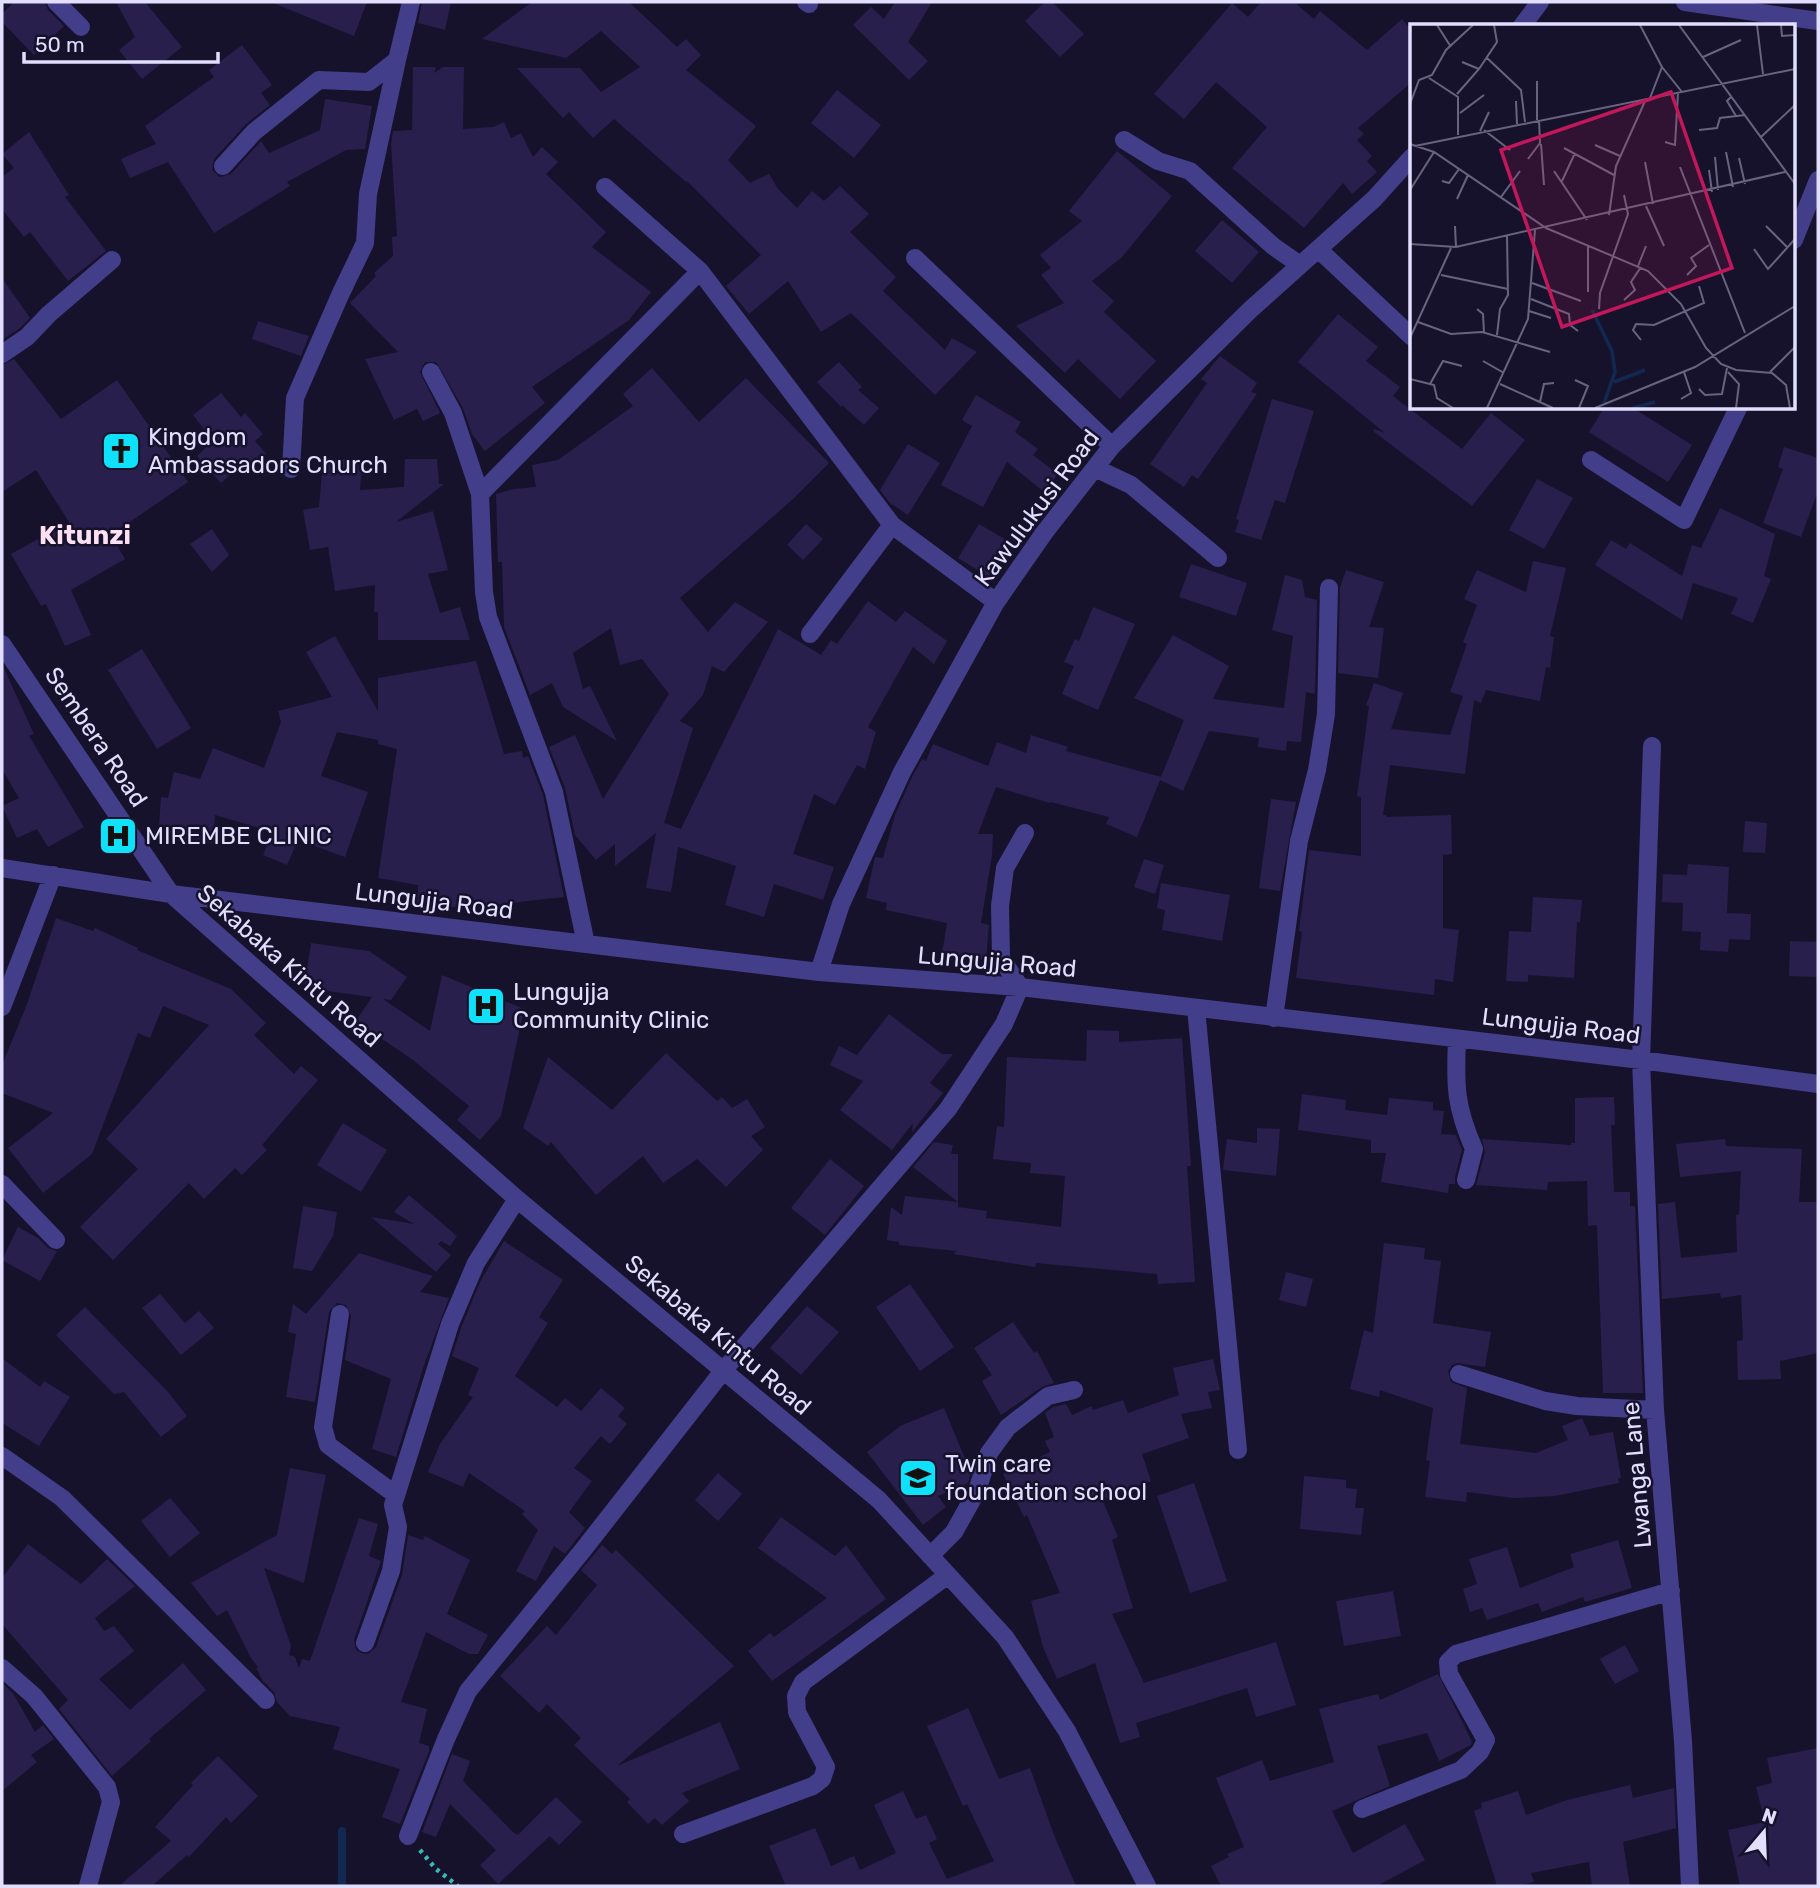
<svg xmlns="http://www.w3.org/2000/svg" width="1820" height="1888" font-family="Rubik,sans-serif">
<rect width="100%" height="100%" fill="#17122c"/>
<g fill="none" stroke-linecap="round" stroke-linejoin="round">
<!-- stream -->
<path stroke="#112951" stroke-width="8" d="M342,1886V1831"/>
</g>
<!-- building -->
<path fill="#281f4c" d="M14,2H45L48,10L64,26L34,55L2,22V14Z
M116,2H145L182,47L142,79L119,50L135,37Z
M271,2H367L354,36Z
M422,2H451L445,30L418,23Z
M532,2H629L677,47L686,39L701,55L686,70L756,126L728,160L750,183L769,174L778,189L797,208L812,191L824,201L840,186L869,214L850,232L896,277L883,291L945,350L952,338L977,352L935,395L851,313L821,332L788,281L749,314L726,286L761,255L687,181L686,182L614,119L593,138L569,112L563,118L517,68H580L601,92L640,67L601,31L566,58L482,39Z
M895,2H932L908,42L928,61L909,80L853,25L871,7L884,19Z
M1045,2H1052L1084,34L1060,57L1025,21Z
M1261,2H1294L1314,19L1320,11L1367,50L1402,19L1412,31V82L1358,128L1364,134L1357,140L1372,156L1367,161L1377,172L1352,194L1343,183L1304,228L1232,168L1267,127L1216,82L1184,119L1154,94L1232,3L1248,17Z
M242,45L272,85L261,93L270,105L246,124L214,159L212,170L220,177L231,174L261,141L269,153L320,130L325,99L372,106L365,149L346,150L287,182L290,186L214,233L168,162L130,178L121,159L156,144L145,126L214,77L209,70Z
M413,67H436L434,73L443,67H464L463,129L493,127L504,122L511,138L521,133L533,157L542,147L558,162L546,174L606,232L592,247L651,292L629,320L532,387L545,403L485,451L472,434L463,408L436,362H425L420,372L440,413L423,421L417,409L394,420L365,359L398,352L350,303L376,276L374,273L393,256L392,237L397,236L391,144L393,131L412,130Z
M837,90L881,125L854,158L811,123Z
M29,132L69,195L65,197L106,251L68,281L30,232L24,237L2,209V177L14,168L2,154Z
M1117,151L1172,196L1122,257L1092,281L1114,301L1104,312L1156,361L1120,399L1078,359L1065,373L1016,326L1064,303L1041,275L1051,268L1040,255L1082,221L1069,211Z
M1222,220L1259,252L1232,283L1195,251Z
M2,278L30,318L20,328L2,340Z
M1338,314L1378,347L1366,361L1400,387L1393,396L1462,449L1491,413L1525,440L1472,506L1373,431L1374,429L1385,433L1298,362Z
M258,321L309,336L301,356L252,339Z
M1220,356L1257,383L1251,392L1257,394L1198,479L1192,475L1184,487L1150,464L1207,383L1201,379Z
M14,359L61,419L117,380L188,482L111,535L125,559L71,590L91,635L65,646L46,604L41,606L11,554L69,522L36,470L2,492V365Z
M839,362L862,387L858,390L879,408L864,425L842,405L841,407L817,382Z
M652,368L699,422L746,378L829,463L793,499L680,598L708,632L735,602L768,622L724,672L712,666L703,695L680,721L693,728L664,823L681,829L778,629L821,655L831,640L837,644L868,601L896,622L905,611L947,641L934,664L913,647L868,727L876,732L865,769L857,765L835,805L814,794L793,854L834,867L823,900L774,884L764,917L725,905L736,866L678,847L671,892L646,888L656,833L615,866V844L596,860L575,835L565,788L549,747L575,735L603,799L669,694L642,659L620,665L611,628L573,653L583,689L590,686L617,741L563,707L552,683L530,695L504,627L502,562H498L496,494L514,489L536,487L532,465L558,460L633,406L623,394Z
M221,393L241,417L245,413L263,434L255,441L266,454L249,469L244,462L221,483L197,456L213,441L193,415Z
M976,395L1021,422L1015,432L1038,449L1033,455L1058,474L1044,492L1007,462L983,507L941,485L972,426L962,420Z
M1272,399L1314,411L1285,503L1275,500L1261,540L1235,532L1239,520L1236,519Z
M1604,408H1633L1692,445L1668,482L1589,432Z
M908,444L940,463L908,515L890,503L880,490Z
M1784,447L1818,458V491L1801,537L1763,523L1783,469L1778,467Z
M328,459H350V463L362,464L360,490L404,487L405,459H437L439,484H444L396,522L433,511L448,570L428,574L440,613L460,607L470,640H378V612H374L375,585L335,591L328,547L310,550L303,510L319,507L323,461H328Z
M1537,479L1573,498L1544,549L1509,530Z
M1720,508L1775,534L1764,576L1771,579L1753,623L1731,614L1738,598L1693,583L1682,620L1595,565L1611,540L1626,549L1630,543L1682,576L1692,545L1701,548Z
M806,524L823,539L803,560L787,545Z
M979,524L1013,544L992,579L958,558Z
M212,529L229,555L212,572L190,544Z
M1533,561L1566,568L1550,636L1554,637L1550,668L1546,667L1540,701L1486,690L1481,703L1474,700L1465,774L1390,765L1383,815H1386V817L1451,815L1452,854L1443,855V928L1459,930L1453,982L1435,979L1434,995L1296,978L1302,932L1299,931L1309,850L1361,856V797L1357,796L1369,706L1366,705L1374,683L1403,693L1391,729L1450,735L1463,696L1450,692L1467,644L1463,642L1477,605L1464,599L1477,570L1526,592Z
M1191,564L1247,583L1236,616L1179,597Z
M1346,570L1384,582L1369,627L1384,628L1378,678L1338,673L1340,588Z
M1285,575L1302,580L1305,597L1317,600L1315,694L1306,692L1301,742L1287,741L1286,751L1258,747L1259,738L1209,731L1183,791L1160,780L1137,837L1106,824L1109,817L1051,802L1050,803L996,787L978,834H993L992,855L981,923L989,925L986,960L942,953L947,923L886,910L887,903L866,898L875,857L883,858L895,815L912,777L922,759L926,761L933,744L988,766L997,742L1026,753L1031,735L1068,747L1066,751L1161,777L1184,720L1134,698L1173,635L1229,666L1213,699L1284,708L1293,636L1272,630Z
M1093,607L1135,624L1098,710L1062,694L1074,666L1064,662L1075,639L1079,641Z
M335,636L378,711V678L476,661L504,754L522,751L523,758L528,756L543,795L564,897L456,909L457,903L455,907L417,906L418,885L378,878L397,749L378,744V740L337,732L321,776L368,792L345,857L298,840L287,865L263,855L273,832L215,815L213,843L158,840L161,797L168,798L174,772L200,779L213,748L264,768L281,722L278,711L332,697L306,652Z
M142,649L191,728L157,749L108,670Z
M2,664L34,734L29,736L84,827L48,847L37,829L17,838L2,806L19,798L2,769Z
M1271,799L1296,802L1280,891L1259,888Z
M1745,821L1767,823L1765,853L1743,852Z
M1144,859L1164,865L1155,894L1134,887Z
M1688,864L1729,867L1727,913L1751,914L1750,940L1729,939L1728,952L1700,950L1701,932L1682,931L1683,903L1662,902L1663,874L1687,875Z
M1161,883L1230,895L1222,941L1162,930L1165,910L1157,908Z
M1533,897L1582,900L1580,922H1577L1574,978L1528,975V982L1506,981L1509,931L1531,932Z
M56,918L93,931L95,928L138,948L137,950L231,989L266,1023L254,1035L294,1074L301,1066L318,1080L262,1145L267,1150L242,1175L235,1168L204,1199L189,1183L113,1260L80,1227L138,1169L106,1139L209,1025L163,1006L150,1038L138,1033L92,1154L43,1193L8,1148L53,1113L2,1093V1065L27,1004Z
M1790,941L1818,942V977L1789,976Z
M311,943L369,951L407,977L391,1000L383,999L430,1031L442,975L524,1009L501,1116L480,1140L457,1120L469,1106L413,1060L356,1021L372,997L304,988Z
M889,1014L942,1054H953L930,1083L943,1093L912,1132L913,1123L892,1150L840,1110L863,1081L830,1065L839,1046L857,1055Z
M1087,1030L1119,1031V1042L1182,1038L1191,1166H1187L1195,1282L1158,1284L1157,1274L1036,1263L1035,1267L953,1254L957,1251L899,1245V1242L887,1240L891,1207L902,1215L905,1196L958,1202V1207L987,1211L986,1218L1061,1227L1065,1176L1030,1173L1031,1163L993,1159L997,1126L1004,1127L1007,1057L1086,1061Z
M666,1053L717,1101L722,1097L732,1108L747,1099L765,1127L751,1136L763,1150L726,1187L697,1159L663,1183L643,1156L596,1195L551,1142L548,1146L523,1128L548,1057L612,1110Z
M1302,1094L1346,1100L1345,1110L1387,1115L1389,1098L1433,1102V1110L1444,1111L1441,1134L1456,1135L1462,1150L1455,1177V1184H1449L1448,1193L1381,1182L1386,1153H1371V1140L1298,1130Z
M1614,1097L1615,1125H1611L1614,1192H1630V1206H1635L1643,1393H1603L1597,1225L1588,1226L1587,1181L1548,1182L1547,1190L1476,1185L1485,1152L1482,1139L1571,1145V1143H1575V1098Z
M343,1123L387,1150L361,1192L317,1165Z
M1257,1128L1280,1129L1276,1176L1223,1170L1227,1139L1257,1143Z
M1725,1139L1726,1146L1802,1149L1799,1202H1818V1353L1780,1361L1781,1379L1738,1380L1737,1341L1743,1340L1741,1295L1721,1298L1720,1293L1662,1299L1658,1204L1675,1202L1681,1258L1737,1252L1736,1215L1739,1214L1741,1171L1680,1177L1676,1144Z
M934,1142L953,1145L951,1154H958V1202L913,1167Z
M830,1159L864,1186L825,1235L791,1208Z
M409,1195L457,1236L450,1246L441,1241L438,1244L451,1255L436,1272L371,1217L414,1224L394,1212Z
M303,1206L337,1212L333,1236L312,1271L293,1268Z
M18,1227L38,1238L48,1248L57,1251L40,1281L2,1260Z
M504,1241L563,1280L539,1317L548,1323L515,1376L557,1407L565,1398L581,1411L601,1388L625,1408L618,1416L627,1424L610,1444L601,1436L574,1468L592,1481L569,1512L585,1528L565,1554L554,1546L536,1581L516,1571L538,1530L522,1514L525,1511L469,1473L463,1487L428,1472L440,1444L473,1397L468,1395L479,1368L452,1356L461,1328L480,1282Z
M1384,1243L1425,1248L1424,1259L1441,1261L1433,1323L1491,1332L1485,1367L1457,1363L1452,1365L1448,1371L1451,1382L1467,1388L1460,1444L1536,1453L1568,1440L1562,1426L1582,1418L1590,1436L1613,1432L1621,1478H1618L1619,1483L1555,1496L1514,1498L1467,1492L1466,1502L1425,1497L1430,1461L1426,1460L1433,1408L1380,1390L1379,1397L1350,1389L1364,1330L1373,1333Z
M359,1253L433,1276L420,1292L449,1298L423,1368L396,1457L372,1449L391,1379L345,1360L351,1316L346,1305L337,1303L329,1312L315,1402L286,1397L296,1334L288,1332L293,1304L306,1314Z
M1286,1272L1313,1279L1306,1307L1279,1300Z
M910,1284L954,1347L920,1371L876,1307Z
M160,1294L185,1323L199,1311L214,1328L181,1355L142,1308Z
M807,1306L839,1332L801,1375L770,1348Z
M85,1307L168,1392L187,1416L161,1437L124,1392L114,1394L56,1335Z
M1013,1322L1034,1353L1037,1351L1054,1383L1042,1387L1001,1415L982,1381L992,1375L974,1348Z
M2,1358L40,1387L44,1381L70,1397L39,1446L2,1423Z
M1213,1359L1220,1390L1208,1392L1212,1408L1181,1414L1189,1438L1142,1454L1151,1481L1102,1499L1118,1537L1112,1540L1133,1608L1112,1614L1144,1683L1276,1642L1296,1705L1256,1717L1247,1688L1136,1723L1140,1737L1120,1743L1095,1663L1057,1679L1043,1647L1031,1601L1060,1593L1027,1515L1024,1517L1003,1474L1050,1452L1045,1441L1054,1437L1045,1413L1053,1407L1066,1404L1072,1415L1092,1406L1093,1410L1123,1400L1128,1413L1179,1395L1173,1368Z
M944,1408L971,1473L968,1483L938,1496L946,1507L923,1525L867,1452L900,1426Z
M290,1468L326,1475L304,1583L264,1568L291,1646L289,1655L295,1657L299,1668L302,1659L310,1661L359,1518L378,1524L369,1556L381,1561L354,1640L356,1650L361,1653L368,1654L376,1647L402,1575L408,1535L423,1540L425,1536L470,1560L447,1614L488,1635L478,1654H469L426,1632L401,1702L427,1709L419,1743L429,1746V1750L430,1749L400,1824L382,1817L400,1769L333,1749L340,1727L290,1716L277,1702L274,1692L263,1681L256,1668L258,1667L251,1658L227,1610L217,1616L191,1583L277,1535Z
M718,1473L742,1494L718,1521L695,1500Z
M1304,1476L1346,1480V1488L1357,1489L1355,1508H1364L1361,1535L1300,1529Z
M1194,1483L1227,1581L1190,1593L1157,1496Z
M170,1498L200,1533L170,1557L141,1521Z
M781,1517L835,1556L846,1545L886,1599L772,1681L748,1651L770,1633L774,1637L827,1598L758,1548Z
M1618,1540L1632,1588L1585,1602L1583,1597L1542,1612L1538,1603L1487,1620L1482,1608L1470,1612L1463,1589L1477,1584L1469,1559L1507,1547L1520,1588L1574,1567L1570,1554Z
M28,1544L81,1584L107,1559L135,1586L95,1618L104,1631L114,1626L134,1651L99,1679L130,1710L183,1663L206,1690L149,1739L151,1741L112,1776L59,1709L68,1700L2,1624V1578Z
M602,1545L612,1554L616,1550L734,1666L617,1766L720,1722L740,1769L682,1793L689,1801L662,1825L655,1818L648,1824L627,1802L630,1799L574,1745L581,1738L547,1704L539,1713L500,1676L547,1626L556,1635L597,1585L581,1570Z
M1393,1591L1401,1636L1344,1646L1336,1601Z
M1625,1645L1639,1671L1615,1684L1600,1659Z
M1438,1674L1462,1721L1472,1742L1471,1745L1439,1761L1427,1733L1377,1746L1390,1786L1332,1811L1353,1853L1405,1824L1425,1860L1377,1886H1221L1211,1866L1229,1857L1227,1854L1244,1847L1216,1778L1262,1760L1270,1781L1334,1762L1319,1709L1378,1694L1380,1700Z
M2,1683L13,1693L35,1732L43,1725L54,1739L31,1755L37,1762L2,1791Z
M968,1708L999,1779L1030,1768L1054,1835L1076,1886H782L785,1884L769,1846L815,1828L831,1866L854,1856L860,1870L896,1853L874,1805L903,1791L916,1819L926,1815L937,1839L929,1843L947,1879L994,1861L967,1804L963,1806L927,1726Z
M1818,1748V1886H1740L1728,1830L1765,1822L1756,1787L1772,1783L1767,1758Z
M452,1754L470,1761L463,1781L514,1833L518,1835L556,1797L582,1822L559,1845L550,1836L498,1884L480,1865L496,1850L450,1804L436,1837L422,1832Z
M218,1756L258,1796L231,1823L226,1817L189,1857L187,1855L152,1886H119L171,1841L155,1827L193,1785L191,1783Z
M1630,1785L1633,1798L1674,1788L1676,1828L1623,1842L1630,1886H1592L1589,1862L1531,1873L1534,1882L1520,1886H1497L1474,1811L1482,1808L1481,1803L1518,1791L1526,1815L1567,1800Z"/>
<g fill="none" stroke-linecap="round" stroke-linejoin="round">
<!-- path -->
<path stroke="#34bcb4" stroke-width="4.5" stroke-dasharray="3.5 5" stroke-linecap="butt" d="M420,1850L436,1869L458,1886"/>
<!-- minor -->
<path stroke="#423e89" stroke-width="18" d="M56,2L81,27
M806,2L809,4
M1685,2L1818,21
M1522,26L1540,2
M1124,140L1158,161L1190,171L1273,246L1300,265
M223,166L254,132L319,80L369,82L397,60L411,2
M605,187L700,271L892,525L996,602
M1794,240L1818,180
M1318,249L1412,337
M915,258L1112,446
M2,354L27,337L49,314L112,260
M431,372L453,413L480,494L484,592L488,617L554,792L586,944
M1591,460L1684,520L1738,408
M1095,468L1131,485L1218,558
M291,469L295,398L341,293L365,243L368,194L397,60
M480,494L700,271
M810,634L892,525
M2,644L171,894L517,1199L879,1500L1005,1637L1067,1731L1147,1886
M1652,746L1641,1060L1655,1410L1683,1741L1690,1886
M2,868L171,894L819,972L1020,987L1641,1060L1818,1084
M819,972L841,904L902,772L996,602L1044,533L1112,446L1250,310L1374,199L1412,157
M2,1007L53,875
M1196,1008L1238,1450
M1274,1018L1299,841L1317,770L1326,714L1329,588
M1457,1039C1455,1085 1455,1106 1474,1149L1466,1180
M2,1184L56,1240
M340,1314L323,1427L328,1445L396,1495
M1459,1374L1545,1401L1577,1406L1655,1410
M2,1456L62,1498L266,1700
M930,1556L954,1532L977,1491L989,1453L1008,1427L1048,1396L1074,1390
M365,1643L391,1571L398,1527L393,1505L450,1324L476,1263L517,1199
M2,1668L34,1696L107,1787L111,1802L88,1886
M1362,1809L1461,1770L1480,1752L1486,1740L1449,1674L1448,1662L1456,1654L1671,1591
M683,1834L813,1786L822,1779L826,1767L797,1712L796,1696L803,1682L948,1575
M408,1836L446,1739L468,1691L583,1550L723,1371L948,1109L1004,1024L1020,987L1001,958L1000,906L1005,868L1025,833"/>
</g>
<!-- icons -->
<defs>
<g id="church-square" transform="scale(2.0125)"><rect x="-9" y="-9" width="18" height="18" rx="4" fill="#0ee1f9" stroke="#17122c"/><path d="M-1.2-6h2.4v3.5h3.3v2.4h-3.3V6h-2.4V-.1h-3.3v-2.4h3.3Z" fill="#111"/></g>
<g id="hospital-square" transform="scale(2.0125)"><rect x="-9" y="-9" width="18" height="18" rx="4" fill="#0ee1f9" stroke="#17122c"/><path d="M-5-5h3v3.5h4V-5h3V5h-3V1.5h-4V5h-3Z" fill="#111"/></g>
<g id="school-square" transform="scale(2.0125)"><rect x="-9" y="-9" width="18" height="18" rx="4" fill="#0ee1f9" stroke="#17122c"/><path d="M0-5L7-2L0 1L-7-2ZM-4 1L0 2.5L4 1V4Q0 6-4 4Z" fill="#111"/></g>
</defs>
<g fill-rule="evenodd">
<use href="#church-square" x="121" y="451"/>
<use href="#hospital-square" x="118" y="836"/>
<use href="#hospital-square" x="486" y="1006"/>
<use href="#school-square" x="918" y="1478"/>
</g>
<g text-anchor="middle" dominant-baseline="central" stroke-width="5" stroke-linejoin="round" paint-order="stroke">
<!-- poi labels -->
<g font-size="24" fill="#e1defe" stroke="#17122c" text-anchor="start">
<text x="148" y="437">Kingdom<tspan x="148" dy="28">Ambassadors Church</tspan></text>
<text x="145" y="836">MIREMBE CLINIC</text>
<text x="513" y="992">Lungujja<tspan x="513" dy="28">Community Clinic</tspan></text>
<text x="945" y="1464">Twin care<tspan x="945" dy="28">foundation school</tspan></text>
</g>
<!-- street labels -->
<g font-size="24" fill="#e1defe" stroke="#17122c">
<text transform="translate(1037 508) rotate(-53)">Kawulukusi Road</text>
<text transform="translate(96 737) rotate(56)">Sembera Road</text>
<text transform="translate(434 901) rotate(7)">Lungujja Road</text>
<text transform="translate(997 962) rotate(5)">Lungujja Road</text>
<text transform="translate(289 966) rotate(41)">Sekabaka Kintu Road</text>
<text transform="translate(1561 1026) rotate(7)">Lungujja Road</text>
<text transform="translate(718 1335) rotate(40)">Sekabaka Kintu Road</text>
<text transform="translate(1637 1475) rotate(-95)">Lwanga Lane</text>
</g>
<!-- neighbourhood labels -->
<g font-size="26" font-weight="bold" fill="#fee0f3" stroke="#17122c">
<text x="85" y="535">Kitunzi</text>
</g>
</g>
<!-- overview -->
<g transform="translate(1410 24)">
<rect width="385" height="385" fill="#17122c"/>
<path fill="none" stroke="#112951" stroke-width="3.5" d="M182,286L202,327L205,348L194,379M204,358L235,346M223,384L245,378"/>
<path fill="none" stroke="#686480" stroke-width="2" d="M27,1L41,23M230,1L252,43L240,74M269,1L385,160M347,1L353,50M371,1L372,12L385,11M293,33L331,16M77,34L111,66L115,98M252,43L272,68M69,45L87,18L84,1M19,54L48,73V111M127,57V96M47,70L69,45L52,38M321,73L317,77L326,92M106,77L107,100M0,80L9,56L22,51L36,26L63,1M50,89L74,71M74,106L100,126M289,106L307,104L310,94L335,91M70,107L79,88M351,113L385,81M255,118L265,121L268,69M0,120L24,128L136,204L238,247L271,280L296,324L311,340L326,346L362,349L376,361L380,384M131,120L134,161M185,121L210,132M5,122L385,45M154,124L204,151M316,128L323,163M305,133L308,166M329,134L335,160M118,135L130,119L129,96M235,138L243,180M270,143L335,309M299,146L302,168M144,147L177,196M32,157L39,159L49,145M152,157L165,129M0,166L24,128M91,173L110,147M47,175L58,151M236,182L254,222M199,191L206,142L236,75M45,202L46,223M356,202L377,223M0,220L46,223L375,148M178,222V268M344,225L358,245L385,215M228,242L236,222M31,251L98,265M277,251L286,242L281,234L299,221M122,259L171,277M121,275L159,290L160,301L168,307M214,276L225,266L221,258L231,243M67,285L73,290L74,309M189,285L190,269L218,190L214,171M119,287L141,294M8,298L41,310L72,308L140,328M87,311L90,285L98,271L97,212M0,314L41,224M231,316L223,306L226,300L244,301L294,279L289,262M73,337L94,349M318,348L329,360L326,384M360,348L385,323M0,355L24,361L27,374L43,384M165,356L178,362L169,384M20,360L33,337L52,342M90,360L143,384M289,365L295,371L312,370L317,344M271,375L281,369L274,348M130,378L134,360L144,359M77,384L118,295L125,206M185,384L285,343L385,282"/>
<path fill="#c2185b" fill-opacity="0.15" stroke="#c2185b" stroke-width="3.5" d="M261,68L322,244L152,303L91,126Z"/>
<rect width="385" height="385" fill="none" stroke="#e1defe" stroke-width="3.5"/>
</g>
<!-- border -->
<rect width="1820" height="1888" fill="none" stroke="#e1defe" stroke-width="7"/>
<!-- north arrow -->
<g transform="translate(1764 1832) rotate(19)" stroke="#17122c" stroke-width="5" paint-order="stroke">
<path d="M0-5L12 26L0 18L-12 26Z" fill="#e1defe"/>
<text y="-10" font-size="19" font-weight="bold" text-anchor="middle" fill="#e1defe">N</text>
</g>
<!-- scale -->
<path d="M24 52v10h194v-10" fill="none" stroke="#e1defe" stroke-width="3.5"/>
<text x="35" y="52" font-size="21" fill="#e1defe" stroke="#17122c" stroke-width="5" paint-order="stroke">50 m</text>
</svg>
